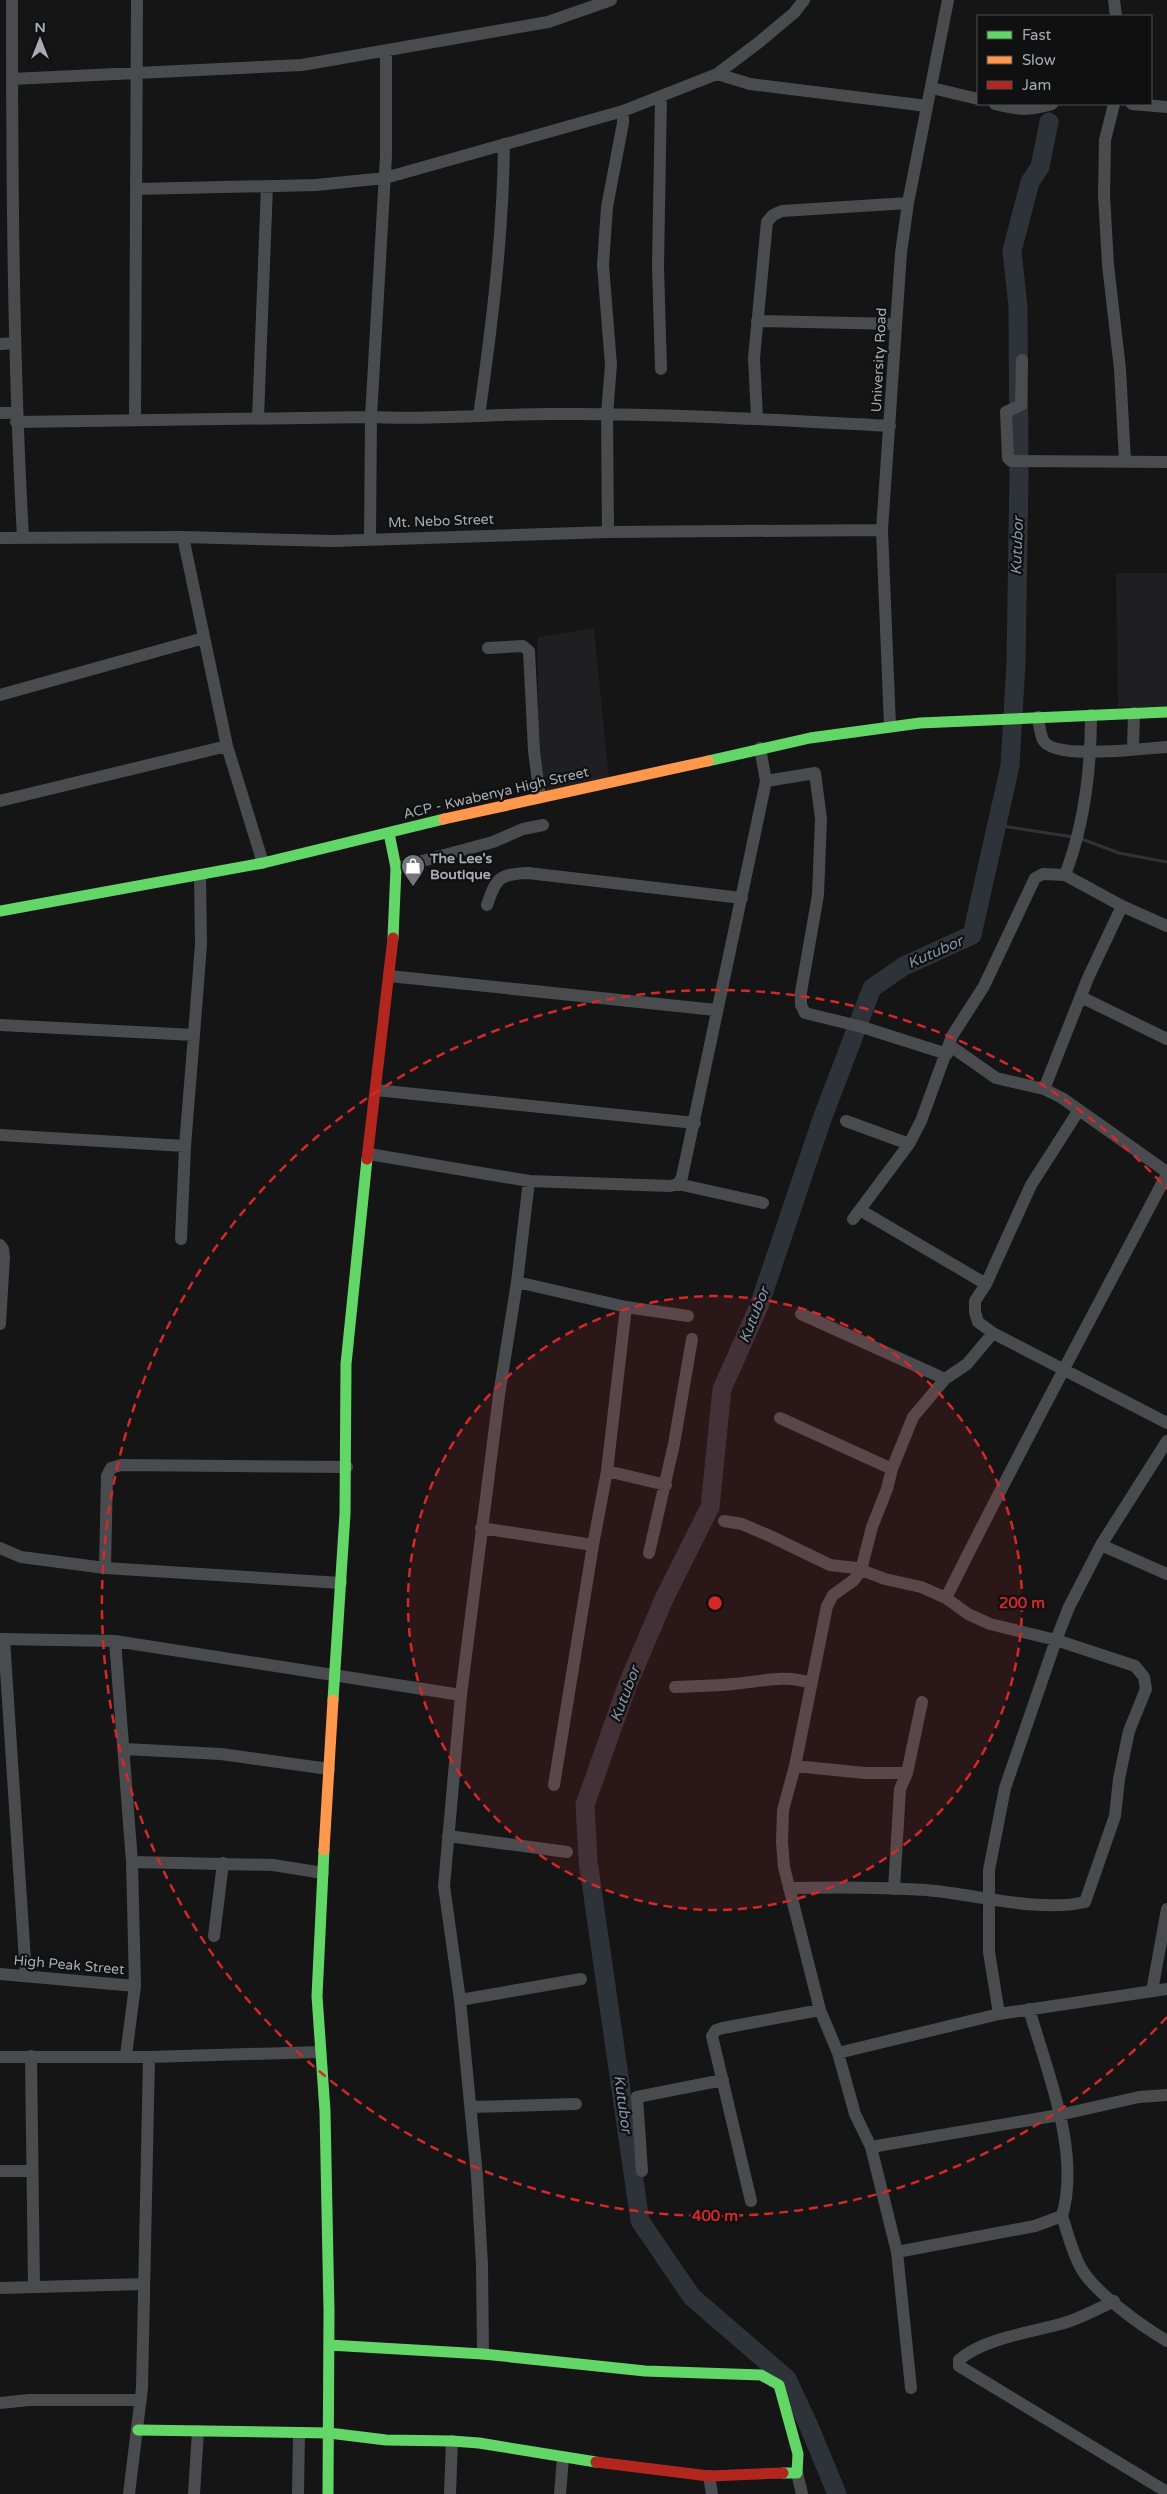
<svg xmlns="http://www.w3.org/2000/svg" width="1167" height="2494" font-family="'Varela Round',sans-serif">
<rect width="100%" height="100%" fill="#151516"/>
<!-- built -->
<path fill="#1f1f21" d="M1116,573H1167V708L1118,707Z
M594,628L609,779L545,792L538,733V637Z"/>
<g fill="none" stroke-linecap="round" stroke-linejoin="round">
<!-- stream -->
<path stroke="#2e333a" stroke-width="3" d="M996,825L1073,837
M1079,838L1119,853L1167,862"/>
<!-- river -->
<path stroke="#2e333a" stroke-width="19" d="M837,2494L808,2424L787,2379L692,2297L640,2221L588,1861L585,1805L627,1686L664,1599L710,1507L722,1389L759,1306L822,1119L872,988L904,966L972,935L1010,766L1016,663L1019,472L1018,307L1012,251L1030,182L1040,167L1049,122"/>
<!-- street -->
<path stroke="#4a4b4e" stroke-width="12" d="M12,0C12,179 13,358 23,537
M1114,0L1116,16
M717,74L750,84L927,106
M12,79L302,65L548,22L611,0
M932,88L978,99
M661,96L658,266L661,369
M995,104C1019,110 1029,111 1052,104
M1114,104L1105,140L1104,195L1108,265L1120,369L1125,461
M1132,104L1167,107
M136,189L316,185L385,178L623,111L717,74L758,43L794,13L804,0
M757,321L896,324
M0,344L15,343
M1022,360L1021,405L1006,412L1008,458L1011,461L1167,462
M0,413H16
M479,416C492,325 503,235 504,144
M258,418L267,186
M757,418L754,358L767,222L773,215L782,211L908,203
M135,419L137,0
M16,422L371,417C432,420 492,414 553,414C665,413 778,420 890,426
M608,532L607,414L611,365L603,265L607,207L623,123V111
M183,537L227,746L263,863
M0,538L183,537L333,541L608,532L882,530
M370,539L371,417L386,156V51
M488,648L523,646L529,651L534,751L540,797
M0,695L204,638
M1038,717C1039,724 1040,733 1043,740C1054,761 1145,748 1167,747
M890,726L882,530L901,253L908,203L948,0
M1133,749L1134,713
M766,781L815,773L821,819L818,895L801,992V1005L805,1013L862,1027L947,1054
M0,801L227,746
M396,868L493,842L523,829L543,825
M1065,875C1085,823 1091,770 1091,715
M487,905C496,878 499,874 528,873L742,898
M389,976L716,1010
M1081,997L1167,1039
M0,1025L194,1035L185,1146L0,1135
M194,1035L201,944L200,876
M949,1045L996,1078L1044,1089L1062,1098L1167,1172
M1044,1089L1088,978L1122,906
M376,1090L695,1123
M1079,1110L1031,1185L986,1284L975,1301V1312L978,1322L993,1333L1167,1423
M846,1121L909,1144
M369,1154L529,1181L670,1186L678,1184L763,1203
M678,1184L682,1177L766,781L760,748
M860,1210L986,1284
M853,1219L909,1144L921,1121L952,1036L984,986L1035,878L1043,874L1065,875L1122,906L1167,926
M181,1239L185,1146
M0,1245L3,1249L4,1257L0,1324
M517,1282L626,1307L688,1316
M801,1314L945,1379
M780,1418L892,1469
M607,1471L666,1485
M724,1521L742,1524L770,1536L830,1565L856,1568L885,1579L921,1587L946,1598L968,1614L990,1624L1056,1640L1135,1666L1144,1677L1146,1689L1129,1731L1119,1779L1115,1816L1085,1902C1038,1913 975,1894 926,1890C881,1887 835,1887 789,1888
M481,1528L593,1545
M1101,1545L1167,1574
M0,1548L21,1557L105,1568L341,1583
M649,1553L674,1444L692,1339
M105,1568L107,1476L111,1468L121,1465L347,1467
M946,1598C1017,1455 1093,1315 1167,1174
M0,1639L115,1641L461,1695
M4,1639L26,1976
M115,1641L132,1862L135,1986L126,2055
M675,1687C694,1686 714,1686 733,1684C759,1682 785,1674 810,1683
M124,1749L221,1754L329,1769
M795,1766L865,1773H907
M554,1785L593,1545L607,1471L626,1307
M448,1836L567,1852
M132,1862L273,1865L323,1873
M894,1889L900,1789L907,1773L922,1702
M214,1936L223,1863
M0,1974L135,1986
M1152,1991L1167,1909
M460,2000L581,1979
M999,2014L989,1952V1870L1005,1788L1056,1640L1069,1607L1101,1545L1167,1441
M838,2053L999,2014L1167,1989
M31,2056L34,2286
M0,2057H149L320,2052
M471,2107L576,2104
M871,2147L1059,2115L1139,2097L1167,2095
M0,2171H32
M642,2171L637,2097L723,2080
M751,2201L712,2036L716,2030L723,2028L820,2010
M1062,2216C1068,2234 1072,2252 1081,2268C1094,2292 1143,2327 1167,2341
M897,2252L1035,2226L1062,2216C1081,2153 1047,2071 1029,2009
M0,2288L144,2284
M1114,2301C1098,2309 1081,2318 1064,2323C1033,2332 984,2338 959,2360V2366L1167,2492
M483,2354L482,2265L477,2176L460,2000L444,1886L461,1695L499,1395L517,1282L529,1181
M911,2388L897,2252L871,2147L855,2114L838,2053L820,2010L784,1867L782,1842L783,1810L795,1766L827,1606L833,1595L854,1580L861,1570L872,1527L887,1489L892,1469L913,1417L945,1379L967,1364L993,1333
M0,2403L29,2400H141
M797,2473L802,2494
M709,2476L712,2494
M129,2494L142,2388L149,2057
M194,2494L198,2431
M298,2494L299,2433
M450,2494L452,2441
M560,2494L563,2458"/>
<!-- fast -->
<path stroke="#63d668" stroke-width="11" d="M708,761L810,738L920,723L1167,712
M389,833L396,868L393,938
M0,911L263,863L444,819
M333,1700L345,1514L346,1364L367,1159
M324,1850L317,1996L325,2111L329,2311L328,2494
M329,2345L483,2354L645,2371L761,2375L779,2385L798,2454L797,2473H783
M138,2430L329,2433L386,2440L452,2441L479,2443L596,2462"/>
<!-- slow -->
<path stroke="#ff974d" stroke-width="11" d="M444,819L708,761
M324,1850L333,1700"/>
<!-- jam -->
<path stroke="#b3261e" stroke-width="11" d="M367,1159L393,938
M596,2462L709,2476L783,2473"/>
</g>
<!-- distance rings -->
<circle cx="715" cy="1603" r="307" fill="#d62828" fill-opacity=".12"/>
<g fill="none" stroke="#d62828" stroke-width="2.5" stroke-dasharray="9 6">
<circle cx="715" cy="1603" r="307"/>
<path d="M1167 2017A613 613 0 1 1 1167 1189"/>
</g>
<!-- icons -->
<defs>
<g id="shop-pin" transform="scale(1.25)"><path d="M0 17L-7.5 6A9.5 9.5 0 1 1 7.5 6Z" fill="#75767d" stroke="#101011"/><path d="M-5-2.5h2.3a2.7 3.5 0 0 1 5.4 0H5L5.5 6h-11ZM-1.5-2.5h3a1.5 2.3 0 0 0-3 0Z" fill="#fff"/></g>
</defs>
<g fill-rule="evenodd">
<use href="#shop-pin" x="413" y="866"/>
</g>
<g text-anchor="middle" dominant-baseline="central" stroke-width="4.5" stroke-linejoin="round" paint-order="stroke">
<!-- street labels -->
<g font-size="14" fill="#a8abb5" stroke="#101011">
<text transform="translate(879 360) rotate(-87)">University Road</text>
<text transform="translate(441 521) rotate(-2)">Mt. Nebo Street</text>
<text transform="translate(496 793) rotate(-13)">ACP - Kwabenya High Street</text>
<text transform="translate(69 1965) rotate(5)">High Peak Street</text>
</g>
<!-- poi labels -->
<g font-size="14" font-weight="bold" fill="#a8abb5" stroke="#101011" text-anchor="start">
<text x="430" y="858">The Lee's<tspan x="430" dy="16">Boutique</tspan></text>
</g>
<!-- water labels -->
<g font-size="15" font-style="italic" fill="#8494ac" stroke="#101011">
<text transform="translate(1017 546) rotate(-88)">Kutubor</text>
<text transform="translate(935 952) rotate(-24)">Kutubor</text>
<text transform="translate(754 1315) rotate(-68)">Kutubor</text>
<text transform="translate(625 1694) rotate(-69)">Kutubor</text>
<text transform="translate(623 2104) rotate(82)">Kutubor</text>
</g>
</g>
<circle cx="715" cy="1603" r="8" fill="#d62828" stroke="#101011" stroke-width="2.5"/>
<g font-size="15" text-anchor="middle" font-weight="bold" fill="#d62828" stroke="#101011" stroke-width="4.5" stroke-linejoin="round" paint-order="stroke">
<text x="1022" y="1608">200 m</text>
<text x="715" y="2221">400 m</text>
</g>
<!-- legend -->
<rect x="977" y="15" width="175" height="90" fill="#101011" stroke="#4d4e53"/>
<rect x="987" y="31" width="25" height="8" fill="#63d668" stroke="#4d4e53"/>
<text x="1022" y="40" font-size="15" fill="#a8abb5">Fast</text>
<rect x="987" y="56" width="25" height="8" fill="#ff974d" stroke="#4d4e53"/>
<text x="1022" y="65" font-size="15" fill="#a8abb5">Slow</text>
<rect x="987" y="81" width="25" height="8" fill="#b3261e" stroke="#4d4e53"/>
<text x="1022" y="90" font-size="15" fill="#a8abb5">Jam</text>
<!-- north arrow -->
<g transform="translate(40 40)" stroke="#101011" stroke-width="4" paint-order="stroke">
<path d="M0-4L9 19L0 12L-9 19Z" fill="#a8abb5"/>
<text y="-8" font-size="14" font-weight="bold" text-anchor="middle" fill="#a8abb5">N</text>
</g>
</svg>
